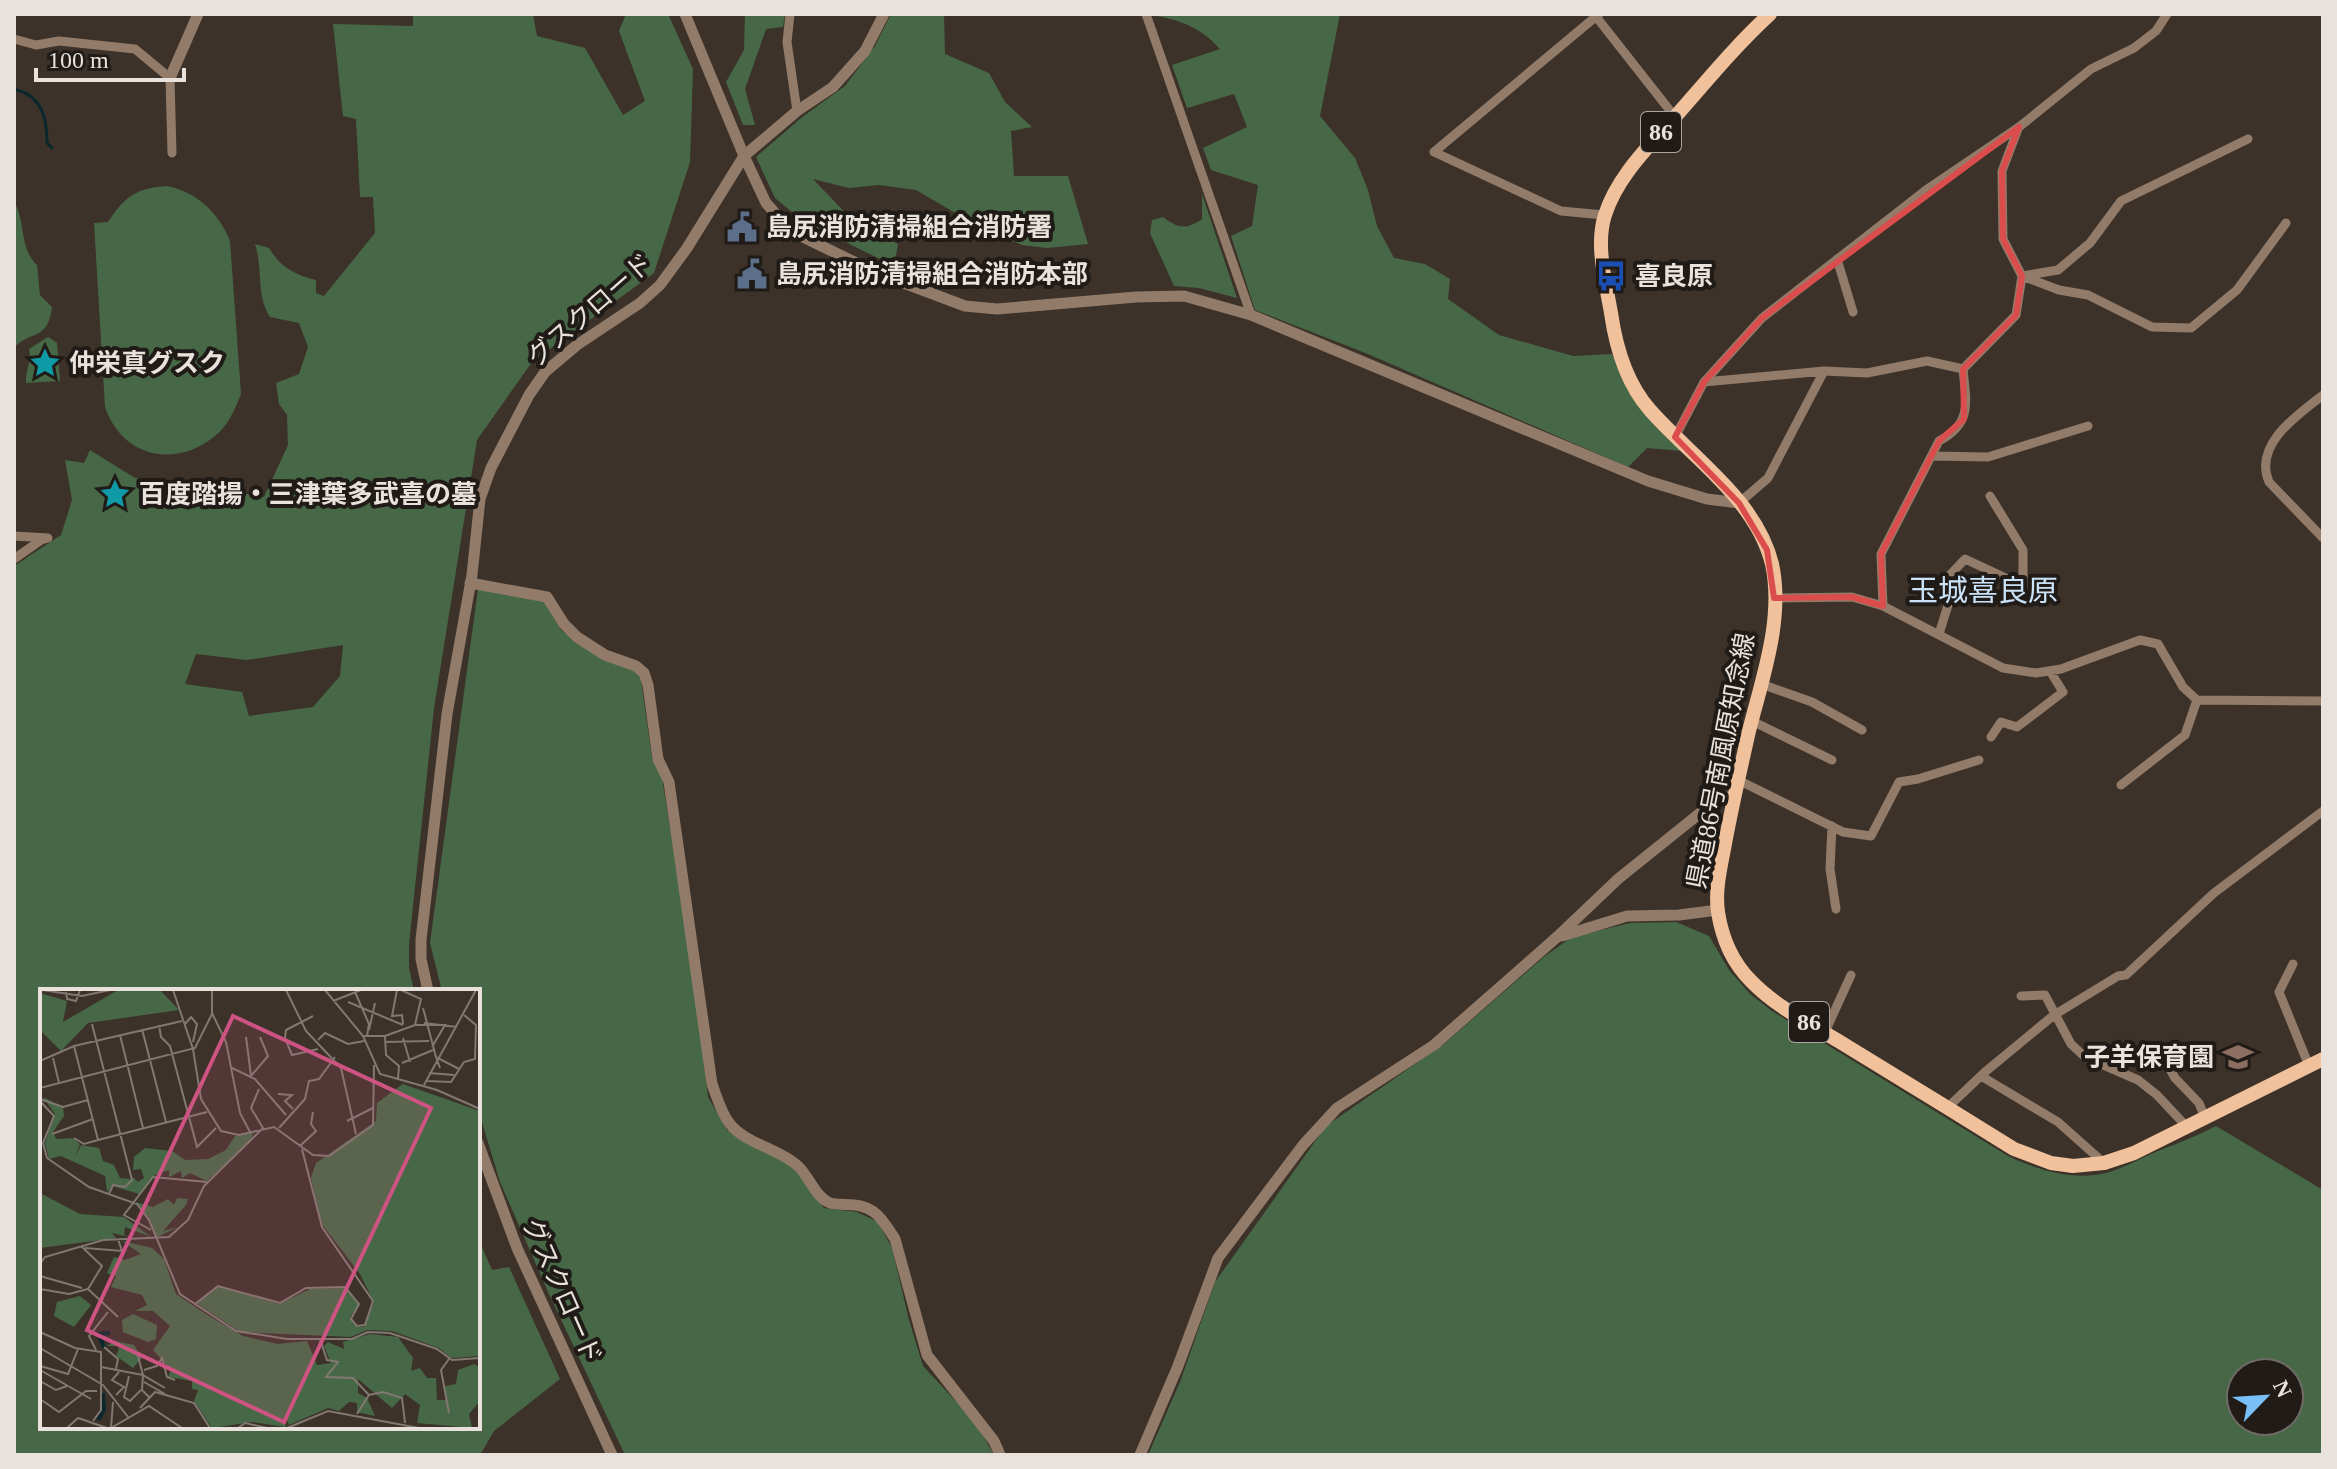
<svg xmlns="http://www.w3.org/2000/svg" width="2337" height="1469" font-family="'Times New Roman','Noto Sans JP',serif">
<rect width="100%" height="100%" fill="#3c322a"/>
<!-- green -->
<path fill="#476846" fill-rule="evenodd" d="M413,14H533L537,36L585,48L623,115L645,101L619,31L626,14H668L693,69L690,162L654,273L532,362L477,440L434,708L409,944V968L414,991H42V1427H478V1238L492,1270L509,1267L560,1379L494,1431L480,1455H14V566L61,535L72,500L65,460L84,463L90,450L135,478L197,481L225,490L264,497L288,445L287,415L279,404L276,383L299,374L308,347L299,323L270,317C256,296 263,268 255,244L269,248C280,267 295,275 316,280V293L324,296L375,233L373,197H360L356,119L343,116L333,24L413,26ZM343,645L340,676L313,707L249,716L242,692L185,684L196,654L247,660Z
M745,14H785L783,27L766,29L745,89L755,125H743L726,82L744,50Z
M891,14H944L945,54L989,73L1005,102L1032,127L1011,131L1014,176H1068L1088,244L1047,248L1022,245L969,221L916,190L879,185L849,188L813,179L855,223L898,244L894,266L803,221L775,198L756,157L801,118L845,86L875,46Z
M1155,14H1340L1320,116L1355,158L1368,190L1377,226L1394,258L1425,264L1450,279L1448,299L1499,335L1573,356L1612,354L1639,407L1682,451L1647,448L1628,467L1368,354L1255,310L1231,236L1252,226L1258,185L1211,170L1203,148L1247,127L1234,94L1187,108L1172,65L1220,49C1202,29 1182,20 1156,16Z
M167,186C197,192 219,213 230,241L241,394C235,409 228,426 215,436C175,469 122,457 105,407L94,223L108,222C125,197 135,188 167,186Z
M1202,194L1237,298L1199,288L1174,286L1150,233L1152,220L1163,217C1177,228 1187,230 1202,219Z
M14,201C26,222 19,248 37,265L40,295L52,307C48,342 29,330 14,348Z
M48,337L57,343L60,381L26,383C25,370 32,362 29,349Z
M478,589L544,601L561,630L597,656L640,673L652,758L662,777L692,969L708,1097L727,1130L794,1166L824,1208L857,1212L878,1222L892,1248L909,1320L923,1366L976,1423L994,1455H625L549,1294L500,1182L478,1109V991H442L430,943Z
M1676,922L1709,936L1729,970L1750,994L1772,1011L2008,1156C2038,1170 2072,1181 2106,1173C2124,1168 2141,1158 2158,1151C2178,1143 2197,1136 2216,1126L2323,1190V1455H1148L1180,1382L1215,1282L1326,1126L1444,1044L1545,956L1572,937L1630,923ZM2241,1373H2289V1421H2241Z"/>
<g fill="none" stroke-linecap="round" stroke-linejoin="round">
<!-- stream -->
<path stroke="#0a282c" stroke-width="3" d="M14,89C42,96 47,117 47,143L52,148"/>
<!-- minor -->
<path stroke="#927b68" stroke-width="9" d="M790,14L787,42L797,111
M1146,14L1251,315
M1594,14L1675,117
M1599,14L1434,152L1561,211L1604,215
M14,39L36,45L59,41L135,49L170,78L172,153
M2248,139L2121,201L2090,243L2058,270L2022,276L2059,290L2088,295L2152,327L2191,328L2237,290L2286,223
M1837,259L1853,312
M1704,382L1824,371
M2323,395C2297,415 2253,445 2269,482L2323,538
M1675,437L1704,382L1762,318L1926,190L2019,127L2091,69L2134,48L2156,31L2167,14
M1932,456L1988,457L2088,426
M1739,503L1768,478L1824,371L1867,373L1927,361L1963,369
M14,536L48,538L41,540L14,559
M1774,598L1852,597L1883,606L2003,668L2036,673L2061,669L2140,640L2158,644L2183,687L2197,700L2323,701
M1883,606L1881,554L1939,441C1973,423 1966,402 1963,369L2016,315L2022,276L2003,239L2002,171L2018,129
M1939,634L1949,602V576L1965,559L2023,586V550L1990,496
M1761,684L1812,702L1862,730
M1752,721L1832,760
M1991,737L2001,722L2017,727L2063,692L2050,671
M1738,780L1843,832L1871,836L1899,782L1918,779L1979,760
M2121,785L2185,735L2197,700
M1832,826L1830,869L1836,909
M2293,964L2279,992L2309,1066
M2021,996L2045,995L2071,1044L2085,1057L2138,1080L2157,1095L2187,1127
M1825,1032L1851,975
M2158,1048L2175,1078L2199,1103L2205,1118
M1981,1076L2058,1122L2104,1163
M1947,1108L1985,1072L2054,1015L2118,976L2126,975L2214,893L2323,811"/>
<!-- tertiary -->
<path stroke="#927b68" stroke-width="11" d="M685,14L744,156L766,203L782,221L803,237L877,273L965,306L997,309L1136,297L1184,296L1251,315L1648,481L1707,499L1739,503
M170,78L198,14
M470,583L547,597L564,624L577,637L605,655L636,666L644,673L648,685L658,759L669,782L712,1084C717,1097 721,1113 730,1124C746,1144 778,1148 798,1166C809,1176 815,1197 830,1203C837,1205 847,1204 855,1205C876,1207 884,1222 895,1239L927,1355L994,1441L1000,1455
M1562,936L1627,916L1679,915L1718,910
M428,991L421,959V940L447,714L472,575L480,499L491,468L529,395L545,372L577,345L640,303L660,285L687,248L744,156L797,111L833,87L865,51L884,14
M478,1143L517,1248L612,1455
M1140,1455L1178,1366L1218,1258L1303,1145L1337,1108L1434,1045L1557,937L1618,879L1720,797H1733"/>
<!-- primary -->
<path stroke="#f0c19a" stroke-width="14" d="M1770,14C1735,46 1706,82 1674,118C1648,147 1617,177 1605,215C1595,245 1606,283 1611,313C1616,348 1626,383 1650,410C1692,458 1756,499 1772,564C1784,619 1762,679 1749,731C1740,771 1731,810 1724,849C1720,870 1715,891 1718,912C1722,938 1733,963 1751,981C1777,1008 1814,1026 1845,1045C1901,1079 1958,1114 2014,1149L2051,1163L2073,1166L2104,1163L2134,1153L2323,1059"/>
</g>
<!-- marked area -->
<path fill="none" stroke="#da4d4c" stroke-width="6" stroke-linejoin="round" d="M2019,127L2002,171L2003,239L2022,276L2016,315L1963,369L1964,419L1939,441L1881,554L1883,606L1852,597L1774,598L1767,550L1739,503L1675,437L1704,382L1762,318Z"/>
<!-- icons -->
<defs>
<g id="civic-bare" transform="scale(2.4)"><path d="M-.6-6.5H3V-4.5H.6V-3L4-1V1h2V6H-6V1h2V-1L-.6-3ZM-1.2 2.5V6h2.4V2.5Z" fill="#5c6f8a" stroke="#201b17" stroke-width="2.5" paint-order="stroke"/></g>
<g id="bus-bare" transform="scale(2.4)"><path d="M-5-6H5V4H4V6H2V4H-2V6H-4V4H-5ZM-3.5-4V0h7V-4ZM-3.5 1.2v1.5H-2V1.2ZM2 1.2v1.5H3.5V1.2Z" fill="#1a4fb4" stroke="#201b17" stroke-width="2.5" paint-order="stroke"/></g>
<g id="sight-bare" transform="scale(2.4)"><path d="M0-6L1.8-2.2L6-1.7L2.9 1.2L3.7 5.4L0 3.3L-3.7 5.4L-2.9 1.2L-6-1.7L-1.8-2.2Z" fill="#0f9aa8" stroke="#201b17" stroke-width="2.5" paint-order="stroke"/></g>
<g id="school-bare" transform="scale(2.4)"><path d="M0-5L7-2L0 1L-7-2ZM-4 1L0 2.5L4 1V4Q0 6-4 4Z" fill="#8d6e63" stroke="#201b17" stroke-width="2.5" paint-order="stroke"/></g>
</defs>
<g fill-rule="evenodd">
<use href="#civic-bare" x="742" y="227"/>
<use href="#civic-bare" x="752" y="274"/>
<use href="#bus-bare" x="1611" y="276"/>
<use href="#sight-bare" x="45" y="363"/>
<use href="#sight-bare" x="115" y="494"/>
<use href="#school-bare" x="2238" y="1057"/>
</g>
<g text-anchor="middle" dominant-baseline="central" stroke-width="8" stroke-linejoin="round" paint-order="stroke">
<!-- shield labels -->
<g fill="#201b17" stroke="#aca6a1" stroke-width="2">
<rect x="1641" y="112" width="40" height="40" rx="6"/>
<rect x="1789" y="1002" width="40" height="40" rx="6"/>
</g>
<g font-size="24" font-weight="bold" fill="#e8e1dc">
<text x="1661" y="132">86</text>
<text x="1809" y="1022">86</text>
</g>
<!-- poi labels -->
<g font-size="26" font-weight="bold" fill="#e8e1dc" stroke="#201b17" text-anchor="start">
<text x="766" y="227">島尻消防清掃組合消防署</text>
<text x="776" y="274">島尻消防清掃組合消防本部</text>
<text x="1635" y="276">喜良原</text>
<text x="69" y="363">仲栄真グスク</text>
<text x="139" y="494">百度踏揚・三津葉多武喜の墓</text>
<text x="2214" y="1057" text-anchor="end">子羊保育園</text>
</g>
<!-- street labels -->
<g font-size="26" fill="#e8e1dc" stroke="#201b17">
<text transform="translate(590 310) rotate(-41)">グスクロード</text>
<text transform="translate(1721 761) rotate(-79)">県道86号南風原知念線</text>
<text transform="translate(562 1291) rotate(66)">グスクロード</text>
</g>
<!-- quarter labels -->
<g font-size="30" fill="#c9e2f8" stroke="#201b17">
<text x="1983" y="590">玉城喜良原</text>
</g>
</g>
<!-- overview -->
<g transform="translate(40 989)">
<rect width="440" height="440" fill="#3c322a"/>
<path d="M78,1H120L139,21L48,34L21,62L0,41V4L27,12L23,33ZM363,95L440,122V367L411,369L399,359L352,342L327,341L311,348L200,343L156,314L177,297L239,315L270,300L305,299L319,316L310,328L317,338H324L334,313L320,285L281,234L271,189L276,174L336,132L337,114ZM3,108L23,118L24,127L13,143L16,150L33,149L40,155L35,169L41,156L59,159L63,172L74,176L80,189L91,190L86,198L93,188L98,193L104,189L101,180L93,181L94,168L105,159L132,162L145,171L168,170L186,161L195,147L213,143L211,152L167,192L150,184L142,189L141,182L129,188V181L115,186L99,205L73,197L67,203L65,187L21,167L9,170L5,154L15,125ZM0,204L40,225L84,228L111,248L85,238L84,246L93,249L72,244L76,249L0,259ZM137,209L148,210L146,216L123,242L138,238L115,249L111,233L96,213L113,218L128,210L134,216ZM82,252L112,259L124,270L136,305L169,327L203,347L238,355L267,352L277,376L291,374L284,357L288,353L304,360L303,353L330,345L358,348L373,369L371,382L380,379L387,389H396L397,411H407L405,397L416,395L418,381L434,375L440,379V412L429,425L432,439L377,434L380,416L365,405L352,419L318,390V404L327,409L335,427L317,423V414L309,413L299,422L288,419L249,436L247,431L245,438L212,433L172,439L154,412L158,401L152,400V392L128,388L131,381L113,361L130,337L113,322H95L107,316L102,306L71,298L76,287L67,284L74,268L85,271L101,265ZM40,307L51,316L34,338L14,327L17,313ZM93,325L117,336L116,350L108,353L83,343L82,331ZM75,352L94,356L102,369L93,379L76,367L80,357H67Z" fill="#476846"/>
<path fill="none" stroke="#0a282c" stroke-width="4" d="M64,359L59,345L70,344M58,431L64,421L63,404"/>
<path fill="none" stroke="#817871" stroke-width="2" d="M2,1L42,7L70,1M133,1L153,60L161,110L181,142L199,146L234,138L273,166L289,167L333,136L334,76M246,1L266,42L301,79L316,145M285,1L323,47L340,85L397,101L440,120M357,1L352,27L362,26L363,35M361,1L381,10L375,36M26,3L27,10L36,12L40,1M315,3L329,35L327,47M293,12L321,1M308,13L363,36M383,19L396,68M172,24L186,53L200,124L210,143M273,27L246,41L245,49L252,66L278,60M384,34L417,38M52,35L92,191L85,198L73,196L69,205M145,35L151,28L157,35L153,53M119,36L121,48L130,57L157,158L176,139M102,40L126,133M329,41L335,14M80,46L103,139M323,47H345L375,36H405L392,58M345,47L346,66L359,77L358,90M206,48L211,87L228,67L220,48M363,49L370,73M278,51L285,44L308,55L324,52M345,53L389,52M34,57L58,151L167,123M13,69L19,94M0,72L34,57L142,32M362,74L393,61M192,79L215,90L246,126M400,79L396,68L419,80M389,84L414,86M387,92L411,93L424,73L435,70L436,36L424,26M384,96L436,1M0,99L155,59L172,25V1M238,105L252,106L245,112L253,120M0,110L23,118L48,111M0,112L14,127L3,154L7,169L49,198L97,215L109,231L140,305L196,342L247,350H312L328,343L350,344L397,360L412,371L440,369M307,132L333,119M239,139L265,110L269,92L279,90L295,68M12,145L53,130M34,149L44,155L58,151M260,157L276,142L271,135L273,123M111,241L84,226L113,188L167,193M42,258L62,277L48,300M45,259L82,262L78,250M0,275L5,268L63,251L129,248L148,231L164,197L223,139L211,119L219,100M0,287L42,299M0,300L29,305L48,300M48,300L78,328M155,315L178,297L240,314L266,299L305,298L319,315L311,330L317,337L325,336L333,312L282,238L262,160M0,343L35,359L61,363V395M280,350L287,371L298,373L286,388L313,389L329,406M64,358L78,370L76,380M0,359L63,396L88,428M56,361L49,347L68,323M98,367L103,386L125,399M0,377L28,385L38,360M61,378L103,386L102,401L109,408M0,381L51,410M104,381L117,377L122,369L127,388L135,391M89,387L84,408L90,412L101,401M0,392L16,401L27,397M104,393L125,405M76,406L84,398L72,391L79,383M0,410L19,423L46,402H57M100,419L115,403L154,414L170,439M409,424L401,381L409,370M317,425L329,406L343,403L362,409L365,434M53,432L61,421V395M27,439L38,429L67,439M71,439L73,413M71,439L109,417L142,439M198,439L205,434L227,439M247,439L288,422L379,439"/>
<path fill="#cd5482" fill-opacity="0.15" stroke="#cd5482" stroke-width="4" d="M193,27L391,119L244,433L47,341Z"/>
<rect width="440" height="440" fill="none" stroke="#e8e1dc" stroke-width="4"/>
</g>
<!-- border -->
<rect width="2337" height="1469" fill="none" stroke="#e8e1dc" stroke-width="32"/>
<!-- north arrow -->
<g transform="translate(2265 1397) rotate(65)"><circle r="38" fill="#201b17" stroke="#706a66" stroke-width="2"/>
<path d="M0-6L14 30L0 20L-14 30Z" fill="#79bff8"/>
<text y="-12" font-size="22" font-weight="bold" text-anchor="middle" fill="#e8e1dc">N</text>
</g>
<!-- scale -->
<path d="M36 68v12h148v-12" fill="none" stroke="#e8e1dc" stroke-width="4"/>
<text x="48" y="68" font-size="24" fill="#e8e1dc" stroke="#201b17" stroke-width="6" paint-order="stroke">100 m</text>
</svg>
